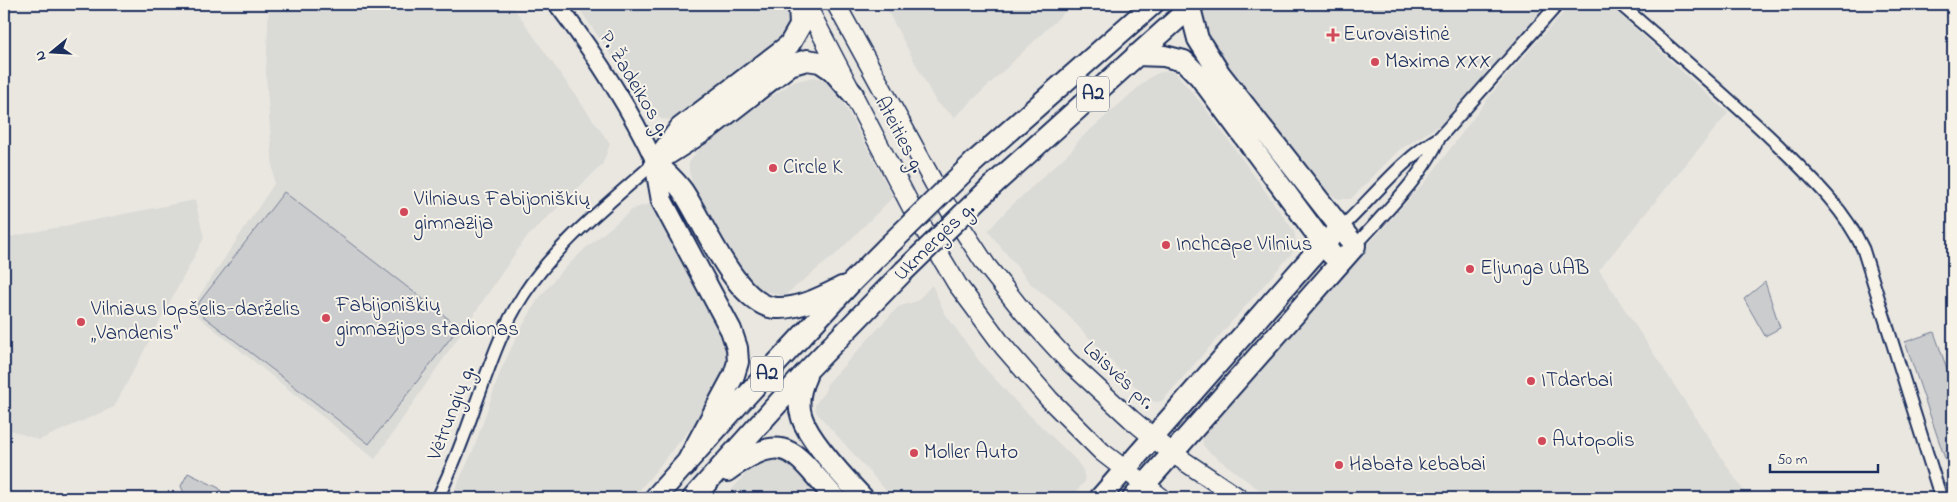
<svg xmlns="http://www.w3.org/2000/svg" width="1957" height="502" font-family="'Indie Flower',sans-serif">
<rect width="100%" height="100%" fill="#eae7e0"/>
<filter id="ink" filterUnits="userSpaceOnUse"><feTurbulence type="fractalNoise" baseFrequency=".02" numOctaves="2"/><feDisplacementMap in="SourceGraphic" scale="10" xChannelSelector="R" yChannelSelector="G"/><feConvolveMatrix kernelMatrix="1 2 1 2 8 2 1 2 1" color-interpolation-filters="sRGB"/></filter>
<g filter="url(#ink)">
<!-- built -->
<path fill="#dadad6" d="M269,4H511L610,144L602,165L525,239L375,459L190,310L274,184L266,73Z
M576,4H791L794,12L786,39L677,118L672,120L662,119L652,114Z
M884,4H1073L955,117L936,102Z
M1211,4H1547L1443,123L1399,150L1351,199H1341L1336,198L1326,190L1201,32L1200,20L1206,8Z
M1571,4H1608L1728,113L1599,270L1748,498H1270L1208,451L1203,445L1202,433L1206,426L1429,177L1496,88Z
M1168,71L1176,73L1206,109L1294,231L1296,243L1292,253L1162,401L1156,402L1149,400L1145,397L1061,308L1031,284L988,231L1006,211L1072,150L1080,139L1149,78L1158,73Z
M814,77L826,80L836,89L893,197L836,254L784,296L762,290L752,282L742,269L693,185L689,171V163L697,151L745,115L793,82Z
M195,200L204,238L114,407L39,440L4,428V238Z
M649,204L656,209L725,337L730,362L718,395L633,498H451L473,451L501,370L518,334L537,301L559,274L586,248L633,209Z
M932,285L944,312L982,365L1017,403L1075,459L1083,470L1085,481L1071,498H893L816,412L815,405L825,391L827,384L898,307L917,301Z
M768,457L787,460L825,498H725L752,466Z"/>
<!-- green -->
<path fill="#cbcccd" stroke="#737e96" d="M284,192L459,327L369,444L194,309Z
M1765,282L1780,328L1765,336L1744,299Z
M1934,332L1953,386V482L1905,342Z
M188,473L219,488L225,498H186L181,486Z"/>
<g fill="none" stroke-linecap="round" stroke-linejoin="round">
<!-- street casing -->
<g stroke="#1b2f5e" stroke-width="15">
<path id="street" d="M1620,4C1674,51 1727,96 1779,146C1810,177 1844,208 1863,249L1941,498
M1340,229C1373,198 1400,160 1440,137L1558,4
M1355,246C1385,212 1421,179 1440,137
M438,498C452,468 464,438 475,406C489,368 501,329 524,294C558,242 609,204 655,162"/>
</g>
<!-- secondary casing -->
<g stroke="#1b2f5e" stroke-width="20">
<path id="secondary" d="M557,4C594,53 629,106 655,162"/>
</g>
<!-- primary casing -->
<g stroke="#1b2f5e" stroke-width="21">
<path id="primary" d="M806,4L915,214L957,284L1003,346L1049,399L1102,452L1162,498
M836,4L942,198L986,265L1024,313L1068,361L1131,419L1172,453L1239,498"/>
</g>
<!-- highway casing -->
<g stroke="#1b2f5e" stroke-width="24">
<path id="highway" d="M1136,55L1164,56L1184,61L1200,77L1332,255
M662,158L709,128L790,65L807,60L820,62L832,70L853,94
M655,162C664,171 675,180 682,190C702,218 737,308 777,308C799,309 822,297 842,287
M974,162L1153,4
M993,185L1194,4
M806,376C800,389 797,404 802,418C809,440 846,480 863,498
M685,466L734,375L738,362L737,348L731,330L662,201L655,162L680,128L789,45L800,26L799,4
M727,471C787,428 793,452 835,498
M655,498L737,406L850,284L886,248
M693,498L807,371L904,271
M1100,498L1323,244L1340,229
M1133,498L1355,246L1220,74L1198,39L1190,8"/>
</g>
<!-- street -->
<use href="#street" stroke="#f7f3e8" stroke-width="11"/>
<!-- secondary -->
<use href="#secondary" stroke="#f7f3e8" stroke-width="16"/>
<!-- primary -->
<use href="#primary" stroke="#f7f3e8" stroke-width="18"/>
<!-- highway -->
<use href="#highway" stroke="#f7f3e8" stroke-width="20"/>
<!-- highway-bridge casing -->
<g stroke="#1b2f5e" stroke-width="24" stroke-linecap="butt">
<path id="highway-bridge" d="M886,248L974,162
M904,271L993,185"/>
</g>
<!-- highway-bridge -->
<use href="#highway-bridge" stroke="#f7f3e8" stroke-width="20"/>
</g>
</g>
<!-- markers -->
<g fill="#d1495b" stroke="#f7f3e8" stroke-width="2">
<path d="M1330.5 27.5h5v5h5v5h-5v5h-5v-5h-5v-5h5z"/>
<circle cx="1375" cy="62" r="5"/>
<circle cx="773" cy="168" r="5"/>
<circle cx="404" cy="212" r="5"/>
<circle cx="1166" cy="245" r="5"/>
<circle cx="1470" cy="269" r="5"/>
<circle cx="326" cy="318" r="5"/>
<circle cx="81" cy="322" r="5"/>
<circle cx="1531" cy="381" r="5"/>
<circle cx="1542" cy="441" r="5"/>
<circle cx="914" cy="453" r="5"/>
<circle cx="1339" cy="465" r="5"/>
</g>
<g text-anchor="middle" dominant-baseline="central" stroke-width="4" stroke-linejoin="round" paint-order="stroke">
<!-- shield labels -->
<g fill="#f7f3e8" stroke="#5d6a87" stroke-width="1">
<rect x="1077" y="76.5" width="32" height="35" rx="4"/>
<rect x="751" y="356.5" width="32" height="35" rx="4"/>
</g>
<g font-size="20" font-weight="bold" fill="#1b2f5e">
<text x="1093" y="94">A2</text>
<text x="767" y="374">A2</text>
</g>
<!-- poi labels -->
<g font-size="21" fill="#1b2f5e" stroke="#f7f3e8" text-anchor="start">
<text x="1343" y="35">Eurovaistinė</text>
<text x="1385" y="62">Maxima XXX</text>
<text x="783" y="168">Circle K</text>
<text x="414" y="200">Vilniaus Fabijoniškių<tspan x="414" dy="24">gimnazija</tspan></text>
<text x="1176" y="245">Inchcape Vilnius</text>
<text x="1480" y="269">Eljunga UAB</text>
<text x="336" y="306">Fabijoniškių<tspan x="336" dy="24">gimnazijos stadionas</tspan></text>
<text x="91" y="310">Vilniaus lopšelis-darželis<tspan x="91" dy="24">„Vandenis“</tspan></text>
<text x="1541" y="381">ITdarbai</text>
<text x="1552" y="441">Autopolis</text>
<text x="924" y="453">Moller Auto</text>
<text x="1349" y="465">Habata kebabai</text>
</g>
<!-- street labels -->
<g font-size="21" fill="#1b2f5e" stroke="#f7f3e8">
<text transform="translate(634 84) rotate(59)">P. Žadeikos g.</text>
<text transform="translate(899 135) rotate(62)">Ateities g.</text>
<text transform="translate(935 242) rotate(-44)">Ukmergės g.</text>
<text transform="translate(1118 376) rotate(43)">Laisvės pr.</text>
<text transform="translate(452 413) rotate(-69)">Vėtrungių g.</text>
</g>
</g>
<!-- margin -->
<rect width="1957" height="502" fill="none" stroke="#f7f3e8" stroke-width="20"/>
<rect x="10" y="10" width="1937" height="482" fill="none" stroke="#1b2f5e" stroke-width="2" filter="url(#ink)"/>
<!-- north arrow -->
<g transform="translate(52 52) rotate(252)" stroke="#f7f3e8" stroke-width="4" paint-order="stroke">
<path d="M0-4L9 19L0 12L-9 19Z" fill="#1b2f5e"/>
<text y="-8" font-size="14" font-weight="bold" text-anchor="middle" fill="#1b2f5e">N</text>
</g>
<!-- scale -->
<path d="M1770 464v8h108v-8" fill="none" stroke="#1b2f5e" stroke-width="2.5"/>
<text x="1777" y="464" font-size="15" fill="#1b2f5e" stroke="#f7f3e8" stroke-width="4" paint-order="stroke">50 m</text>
</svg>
